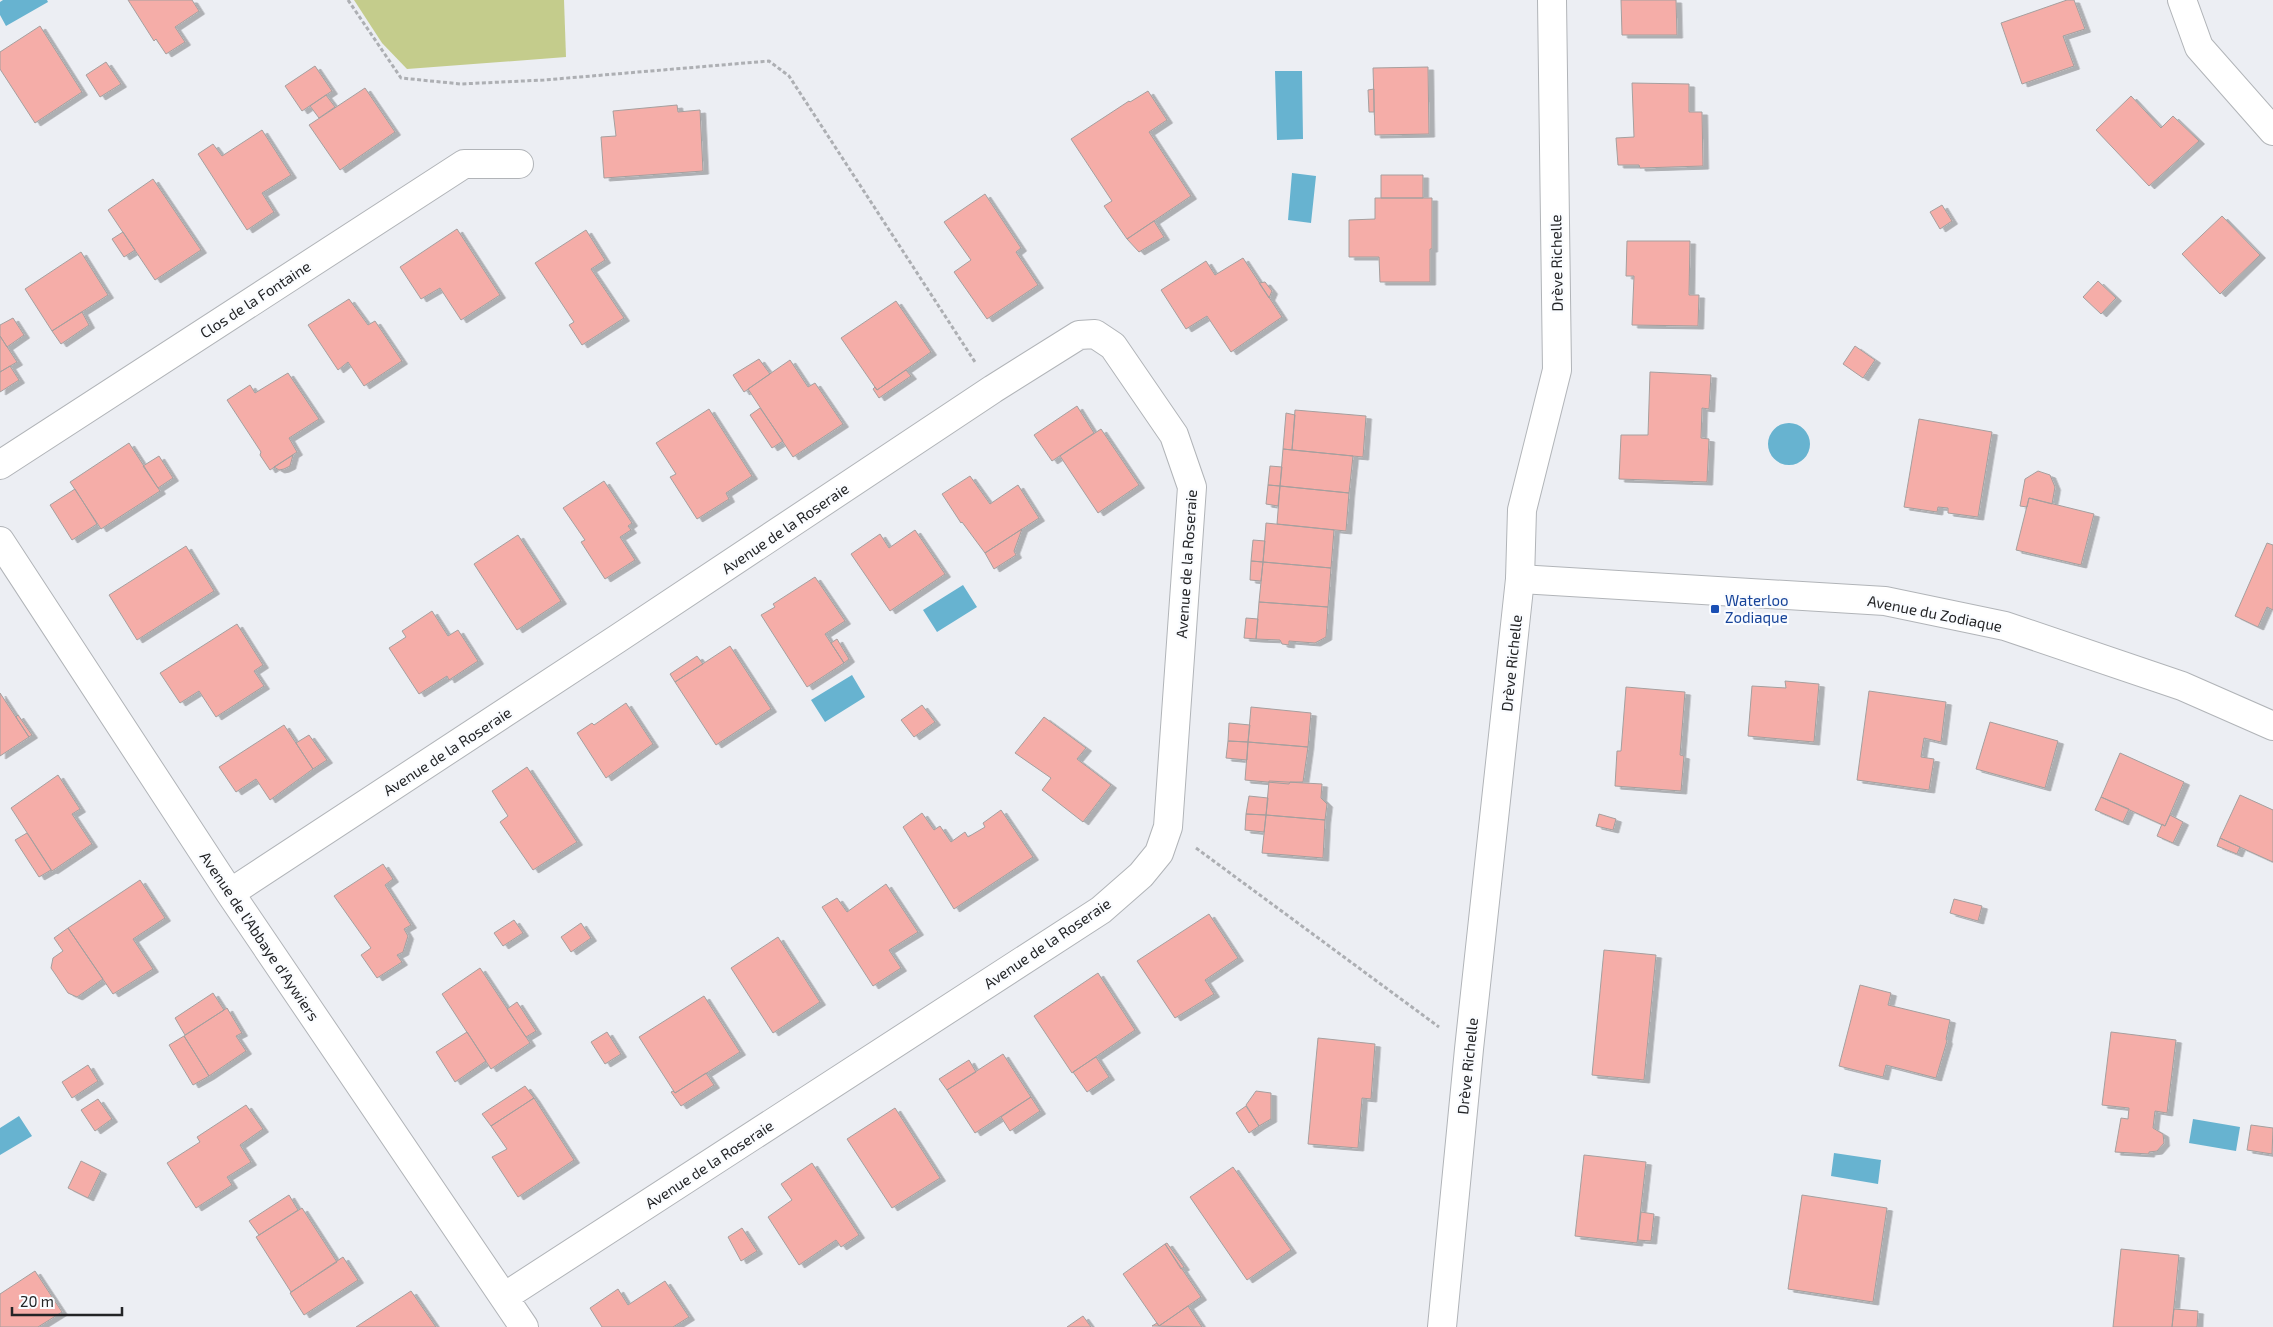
<svg xmlns="http://www.w3.org/2000/svg" width="2273" height="1327" font-family="'Exo 2',sans-serif">
<defs>
<filter id="shadow"><feDropShadow dx="5.5" dy="3" stdDeviation="0" flood-color="#0004"/></filter>
</defs>
<rect width="100%" height="100%" fill="#eceef3"/>
<!-- green -->
<path fill="#c4cc8c" d="M354,0H564L566,57L407,69L382,43Z"/>
<!-- water -->
<path fill="#67b3d0" d="M3,0H47L48,2L6,26L0,15V2Z
M1275,71H1302L1303,139L1277,140Z
M1292,173L1316,176L1311,223L1288,220Z
M1768 444a21 21 0 1 1 42 0a21 21 0 1 1-42 0Z
M963,585L977,607L937,632L923,610Z
M852,675L865,697L825,722L811,700Z
M19,1116L32,1136L0,1155V1128Z
M2193,1119L2240,1127L2236,1151L2189,1143Z
M1834,1153L1881,1160L1878,1184L1831,1176Z"/>
<!-- building -->
<path fill="#f5ada8" stroke="#a59f9e" filter="url(#shadow)" d="M128,0H192L199,11L175,27L185,42L166,54L156,39L154,41Z
M1621,0H1676L1677,35H1622Z
M2067,0H2074L2085,29L2063,36L2074,66L2022,84L2001,23Z
M40,26L82,92L35,123L0,69V52Z
M106,62L121,84L100,97L86,75Z
M315,66L332,91L302,111L285,86Z
M1428,67L1429,134L1375,135L1373,68Z
M1632,83L1689,84V112H1702L1703,166L1640,168L1639,165H1618L1616,138L1634,137Z
M365,88L395,132L340,170L309,125Z
M1374,89V112H1369L1368,90Z
M1148,91L1167,120L1149,132L1191,196L1127,239L1104,206L1112,201L1071,139L1129,101L1130,102Z
M326,95L335,107L319,118L310,106Z
M2131,96L2161,128L2173,116L2199,141L2149,186L2096,130Z
M677,105L678,112L700,110L703,171L604,178L601,137L616,136L613,111Z
M262,130L291,175L262,193L274,212L247,230L198,154L213,144L222,156Z
M1381,175H1423V198H1381Z
M153,179L201,250L155,280L108,210Z
M985,194L1021,248L1016,252L1038,285L987,319L954,272L971,260L944,222Z
M1375,198H1432V249H1430V282H1380L1379,257H1349V220L1375,219Z
M1942,205L1952,221L1940,229L1930,212Z
M2222,216L2260,255L2220,294L2182,254Z
M1154,221L1164,237L1139,252L1127,239Z
M457,229L500,295L461,320L440,288L421,299L400,267Z
M586,230L605,260L591,269L624,318L582,345L569,325L574,322L535,263Z
M123,232L135,250L124,257L112,239Z
M1627,241H1690L1689,295H1699L1698,326L1632,325L1634,276H1626Z
M81,252L108,295L52,331L25,289Z
M1243,258L1282,317L1231,352L1207,316L1186,329L1161,290L1206,261L1215,275Z
M2098,281L2116,298L2101,314L2083,297Z
M1265,282L1272,291L1269,298L1259,283Z
M349,299L368,325L375,321L402,361L364,386L348,362L338,370L308,325Z
M896,301L931,352L877,390L841,338Z
M82,312L89,325L61,344L52,331Z
M13,318L24,335L7,347L0,336V325Z
M0,336L17,362L0,372Z
M1855,346L1875,360L1863,378L1843,364Z
M759,359L770,374L744,392L733,375Z
M790,360L808,387L815,383L843,424L793,457L748,389Z
M10,366L19,380L0,392V372Z
M906,370L911,376L879,398L873,389L875,387L877,390Z
M1650,372L1711,375L1709,409L1702,408L1701,438L1709,439L1707,482L1619,479L1621,435H1648Z
M288,373L319,419L289,438L297,452L270,470L260,455L261,452L227,400L250,385L255,393Z
M1077,406L1094,433L1052,461L1034,435Z
M760,408L783,441L772,448L750,415Z
M709,409L752,476L726,493L729,499L697,519L670,477L676,474L656,443Z
M1295,410L1366,416L1363,457L1292,450Z
M1286,413L1295,415L1292,450L1283,449Z
M1919,419L1992,432L1978,517L1948,513V508L1938,507L1937,512L1904,507Z
M1101,429L1139,485L1098,513L1060,456Z
M129,443L160,491L101,529L70,482Z
M1283,449L1353,456L1349,493L1280,486Z
M293,455L290,466L284,469L279,470L274,467Z
M159,456L173,478L158,488L143,466Z
M1270,466L1282,467L1280,486L1268,485Z
M2038,471L2050,475L2055,487L2052,504L2029,498L2027,507L2020,506L2025,479Z
M970,476L990,504L1018,485L1039,518L985,553L962,522L961,523L942,494Z
M604,481L632,523L628,526L631,530L620,537L635,560L605,579L581,542L585,540L563,508Z
M1268,485L1280,486L1278,506L1266,504Z
M1280,486L1349,493L1346,531L1277,524Z
M75,489L97,524L72,540L50,505Z
M2029,498L2094,514L2081,565L2016,550Z
M1266,523L1334,530L1331,568L1263,562Z
M1022,529L1014,551L1016,555L994,569L985,553Z
M915,530L945,574L890,611L851,554L880,534L889,548Z
M518,535L561,601L517,630L474,564Z
M1253,540L1265,541L1263,562L1251,561Z
M2267,543L2273,545V610L2267,607L2258,627L2235,616Z
M186,546L214,591L137,640L109,595Z
M1251,561L1263,562L1261,581L1250,580Z
M1263,562L1331,568L1328,607L1259,602Z
M815,577L845,621L825,634L844,663L807,687L761,615L775,607L773,604Z
M1259,602L1328,607L1326,637L1315,643L1289,641V645L1282,644L1280,640L1256,639Z
M432,611L448,636L458,630L478,661L449,680L447,676L419,694L389,648L406,637L402,631Z
M1246,618L1258,619L1256,639L1244,638Z
M237,624L263,665L254,671L264,686L216,717L199,691L180,703L160,673Z
M837,639L849,659L844,663L831,643Z
M730,646L771,709L716,745L675,682Z
M697,656L703,664L675,682L670,674Z
M1785,681L1819,684L1814,742L1748,736L1752,686L1786,688Z
M1626,687L1685,692L1680,755L1684,756L1681,791L1615,786L1617,751H1621Z
M1869,691L1946,702L1941,742L1924,738L1921,757L1934,759L1929,790L1857,780Z
M0,693L29,737L0,756Z
M626,703L653,744L606,778L577,733L592,723L594,725Z
M922,705L935,722L914,737L901,720Z
M1251,707L1311,713L1308,747L1248,742Z
M18,715L32,735L29,737L16,717Z
M1044,717L1086,748L1077,759L1111,785L1083,822L1042,790L1051,778L1015,753Z
M1990,722L2058,741L2045,788L1976,769Z
M1229,723L1250,725L1248,742L1228,741Z
M284,725L313,769L270,800L256,779L236,792L219,767Z
M309,735L327,760L313,769L296,743Z
M1228,741L1248,742L1247,760L1226,758Z
M1248,742L1308,747L1303,782H1290L1289,784L1245,780Z
M2120,753L2184,782L2165,826L2101,797Z
M527,767L577,842L533,870L500,822L508,816L492,791Z
M58,775L80,809L72,814L92,844L52,871L11,808Z
M1269,781L1322,784L1321,798L1327,804L1325,820L1266,815Z
M2240,795L2273,810V862L2220,838Z
M1249,796L1268,798L1266,815L1246,814Z
M2101,797L2129,809L2123,822L2095,810Z
M1001,810L1033,857L954,909L903,827L922,813L934,830L940,826L951,842L965,832L968,837L985,827L983,823Z
M1246,814L1266,815L1264,832L1245,830Z
M1599,814L1616,819L1613,830L1596,826Z
M1266,815L1325,820L1323,858L1262,853Z
M2170,815L2183,822L2173,843L2157,836L2162,824L2165,826Z
M27,833L51,870L39,877L15,840Z
M2220,838L2240,847L2237,854L2217,846Z
M383,864L393,879L385,885L411,925L404,929L408,936L403,952L397,955L402,962L377,978L361,955L371,948L334,896Z
M140,880L165,918L133,939L153,969L113,994L68,928Z
M886,884L918,932L889,950L901,968L873,986L822,907L837,898L847,912Z
M1954,899L1982,906L1978,921L1950,913Z
M1209,914L1238,958L1205,980L1214,994L1175,1018L1137,961Z
M514,920L523,933L503,946L494,933Z
M581,923L591,938L571,952L561,937Z
M68,928L103,979L77,997L68,993L51,968L53,958L63,951L54,938Z
M778,937L820,1002L773,1033L731,968Z
M1604,950L1656,955L1644,1080L1592,1075Z
M480,968L530,1043L491,1069L442,994Z
M1098,973L1135,1030L1072,1073L1034,1016Z
M1860,985L1891,993L1888,1005L1950,1020L1946,1039L1947,1041L1936,1078L1886,1065L1883,1077L1839,1066Z
M213,993L224,1010L185,1035L175,1018Z
M704,996L740,1052L675,1093L639,1037Z
M517,1002L536,1031L526,1037L507,1009Z
M227,1008L242,1033L236,1036L246,1051L209,1076L184,1036Z
M467,1032L486,1061L455,1082L436,1052Z
M607,1032L621,1054L605,1064L591,1042Z
M2111,1032L2176,1040L2167,1113L2155,1111L2153,1128L2163,1134L2164,1143L2157,1151L2149,1152V1154L2115,1152L2121,1118L2128,1119L2129,1108L2102,1105Z
M184,1036L209,1076L193,1085L169,1045Z
M1318,1038L1375,1044L1371,1099L1362,1098L1358,1148L1308,1144Z
M1003,1054L1031,1097L975,1133L947,1090Z
M1096,1057L1109,1077L1087,1092L1073,1072Z
M969,1060L976,1072L947,1090L939,1079Z
M88,1065L98,1081L72,1098L62,1082Z
M706,1073L714,1085L681,1106L671,1092L673,1091L675,1093Z
M525,1086L534,1098L491,1126L482,1114Z
M1256,1091L1271,1093V1119L1259,1126L1246,1105Z
M1031,1097L1040,1111L1010,1131L1001,1117Z
M534,1098L574,1160L518,1197L492,1157L507,1149L491,1126Z
M98,1099L112,1119L95,1131L81,1110Z
M246,1105L263,1129L240,1145L251,1162L227,1177L232,1185L196,1208L167,1163L200,1142L197,1137Z
M1246,1106L1259,1126L1249,1133L1236,1113Z
M895,1108L940,1178L892,1208L847,1139Z
M2251,1125L2273,1128L2272,1154L2247,1150Z
M1584,1155L1646,1162L1637,1243L1575,1236Z
M81,1161L101,1171L88,1198L68,1188Z
M812,1163L859,1235L841,1247L836,1240L799,1265L768,1217L792,1200L781,1184Z
M1233,1167L1291,1250L1247,1280L1190,1197Z
M289,1195L298,1210L259,1235L249,1221Z
M1802,1195L1887,1208L1873,1302L1788,1289Z
M302,1208L337,1262L291,1292L256,1237Z
M1641,1212L1654,1214L1651,1241L1638,1240Z
M742,1228L757,1251L741,1261L728,1237Z
M1167,1243L1184,1267L1181,1269L1165,1244Z
M1165,1244L1201,1297L1159,1326L1123,1274Z
M2121,1249L2179,1255L2172,1327H2113Z
M343,1257L358,1280L304,1315L290,1293Z
M35,1271L62,1312L38,1327H0V1294Z
M665,1281L689,1317L673,1327H602L590,1308L618,1289L628,1305Z
M411,1291L436,1327H356Z
M1188,1306L1202,1327L1152,1326L1157,1323L1159,1326Z
M2174,1309L2198,1311L2197,1327H2172Z
M1083,1316L1091,1327H1067Z"/>
<g fill="none" stroke-linecap="round" stroke-linejoin="round">
<!-- minor casing -->
<g stroke="#b1b4b8" stroke-width="30">
<path id="minor" d="M2182,0L2199,47L2273,131
M0,465L464,164H519
M0,541L230,893L524,1327
M1520,579L1885,601L2005,626L2182,686L2273,726
M230,893L617,639L993,389L1079,335L1095,334L1113,346L1174,435L1192,487L1168,827L1159,853L1141,875L1101,910L504,1297"/>
</g>
<!-- tertiary casing -->
<g stroke="#b1b4b8" stroke-width="30">
<path id="tertiary" d="M1442,1327L1469,1049L1520,579L1522,510L1557,370L1552,0"/>
</g>
<!-- path -->
<path stroke="#adafb3" stroke-width="3" stroke-dasharray="4 2.5" stroke-linecap="butt" d="M348,0L401,78L461,84L544,80L769,61L789,76L975,362
M1196,848L1439,1027"/>
<!-- minor -->
<use href="#minor" stroke="#fff" stroke-width="28"/>
<!-- tertiary -->
<use href="#tertiary" stroke="#fff" stroke-width="28"/>
</g>
<!-- markers -->
<rect fill="#1a4fb4" stroke="#fafcff" stroke-width="2" x="1710" y="604" width="10" height="10" rx="2.5"/>
<g text-anchor="middle" dominant-baseline="central" stroke-width="4.5" stroke-linejoin="round" paint-order="stroke">
<!-- street labels -->
<g font-size="15" fill="#232426" stroke="#fafcff">
<text transform="translate(1556 263) rotate(-91)">Drève Richelle</text>
<text transform="translate(255 299) rotate(-33)">Clos de la Fontaine</text>
<text transform="translate(785 528) rotate(-34)">Avenue de la Roseraie</text>
<text transform="translate(1186 564) rotate(-86)">Avenue de la Roseraie</text>
<text transform="translate(1935 613) rotate(11)">Avenue du Zodiaque</text>
<text transform="translate(1511 663) rotate(-84)">Drève Richelle</text>
<text transform="translate(447 751) rotate(-33)">Avenue de la Roseraie</text>
<text transform="translate(260 936) rotate(56)">Avenue de l'Abbaye d'Aywiers</text>
<text transform="translate(1047 943) rotate(-34)">Avenue de la Roseraie</text>
<text transform="translate(1467 1066) rotate(-84)">Drève Richelle</text>
<text transform="translate(709 1164) rotate(-33)">Avenue de la Roseraie</text>
</g>
<!-- transit labels -->
<g font-size="15" fill="#164399" stroke="#fafcff" text-anchor="start">
<text x="1725" y="600">Waterloo<tspan x="1725" dy="17">Zodiaque</tspan></text>
</g>
</g>
<!-- scale -->
<path d="M12 1307v8h110v-8" fill="none" stroke="#232426" stroke-width="2.5"/>
<text x="20" y="1307" font-size="15" fill="#232426" stroke="#fafcff" stroke-width="4" paint-order="stroke">20 m</text>
</svg>
